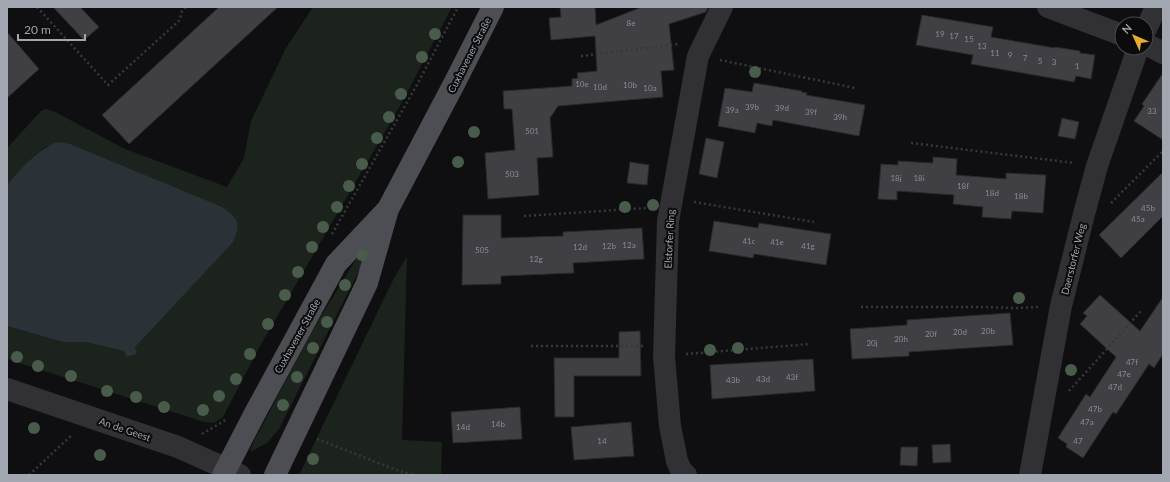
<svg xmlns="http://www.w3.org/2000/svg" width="1170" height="482" font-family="Lato,sans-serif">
<rect width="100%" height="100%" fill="#0f0f11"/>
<!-- green -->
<path fill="#1c231d" d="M313,7H452L401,104L260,346L223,417L214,423L204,422L7,359V326L63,342H86L125,351L127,357L137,354L47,146L35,155L7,185V148L41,111L46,109L55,112L125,149L227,187L244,158L251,121L286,48Z
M369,238L362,265L279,429L267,443L252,451L250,450L255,439L312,331Z
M407,256L402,440L442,442L441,475H299L392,282Z"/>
<!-- water -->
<path fill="#2a3238" d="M58,142L70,144L222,207C239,219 241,223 233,242L135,347L137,354L127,357L124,351L86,342H63L7,326V185C22,168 36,150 58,142Z"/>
<!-- building -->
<path fill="#3f3f44" stroke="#2a2a2d" d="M53,7H80L99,27L84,40Z
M219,7H278L129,144L102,115Z
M560,7H595L596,25L642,7H708L706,12L669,24L674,70L661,71L663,97L558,106L550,118L553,157L537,158L539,195L488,199L485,153L515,150L512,109H504L503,91L572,86V79L578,78L577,73L597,71L595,36L551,40L549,18L561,17Z
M922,15L993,27L991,37L1055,48V47L1080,51V53L1095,55L1091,79L1076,76L1074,82L971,64L973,55L916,45Z
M7,32L39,69L7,98Z
M1163,73V140L1134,121L1144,106L1142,104Z
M754,83L802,91L801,92L807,93L806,95L865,105L859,136L773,120L772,126L757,123L755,133L718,126L725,88L752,92Z
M1062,118L1079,122L1075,139L1058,136Z
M706,138L724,142L717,178L699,174Z
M933,157L957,159L956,175L1006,179V173L1046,175L1043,213L1012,211L1011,219L982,217L983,207L953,204L954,195L897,191V200L878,199L881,164L898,165V161L933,163Z
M630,162L649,165L647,185L627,183Z
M1163,172V216L1121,258L1099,235Z
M463,215H501V238L563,236V232L642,228L644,259L573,263L574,273L501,276V284L462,285Z
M714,221L758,228L759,223L831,234L826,265L754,254L753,258L709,251Z
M1100,295L1140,331L1163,297V354L1154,368L1149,364L1116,414L1113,412L1083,458L1066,447L1067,444L1058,438L1086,394L1090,397L1116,357L1080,324L1087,316L1083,313Z
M1010,313L1013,345L909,352V356L852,359L850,329L907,325V320Z
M640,331L641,376H574V417H555L554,358H619V332Z
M813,359L815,391L712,399L710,365Z
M520,407L522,439L453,443L451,412Z
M631,422L634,456L574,460L571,427Z
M950,444L951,462L933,463L932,445Z
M901,447H918L917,466L900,465Z"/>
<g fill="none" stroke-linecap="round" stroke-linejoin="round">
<!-- path -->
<path stroke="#37383c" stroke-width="2.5" stroke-dasharray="2 3" stroke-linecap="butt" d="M37,7L108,85L180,20L182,11L186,7
M581,56L680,44
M720,60L855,88
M911,143L1075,163
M694,202L814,222
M1111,203L1163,151
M524,216L647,208
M332,234L418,83L458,7
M861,307H982L1016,308L1038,307
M531,346H643
M686,354L810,344
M1069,391L1141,311
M202,434L227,419
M317,439L399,471L414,475
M29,475L73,434"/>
<!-- minor -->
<path stroke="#313135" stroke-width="22" d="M1048,7L1122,35
M1146,29L1156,7
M1146,44L1163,53
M7,389L178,447L240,475
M686,475L681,470L677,461L670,426L664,356L668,221L698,56L722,7
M1030,475L1061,306L1084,214L1097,166L1138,48"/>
<!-- primary -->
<path stroke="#4d4e54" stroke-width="22" d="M223,475L254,415L336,264L386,211
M275,475L367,283L388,209L455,82L493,7"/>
</g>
<!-- trees -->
<g fill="#495c4b">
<circle cx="435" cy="34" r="6"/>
<circle cx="422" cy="57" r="6"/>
<circle cx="755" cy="72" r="6"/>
<circle cx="401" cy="94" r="6"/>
<circle cx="389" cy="117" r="6"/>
<circle cx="474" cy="132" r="6"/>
<circle cx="377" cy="138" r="6"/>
<circle cx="458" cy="162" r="6"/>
<circle cx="362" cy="164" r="6"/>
<circle cx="349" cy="186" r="6"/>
<circle cx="653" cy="205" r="6"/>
<circle cx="337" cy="207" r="6"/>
<circle cx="625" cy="207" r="6"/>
<circle cx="323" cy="227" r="6"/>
<circle cx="312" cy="247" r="6"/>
<circle cx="362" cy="255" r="6"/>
<circle cx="298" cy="272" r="6"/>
<circle cx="345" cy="285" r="6"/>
<circle cx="285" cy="295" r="6"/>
<circle cx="1019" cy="298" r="6"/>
<circle cx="327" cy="322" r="6"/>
<circle cx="268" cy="324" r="6"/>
<circle cx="313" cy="348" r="6"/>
<circle cx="738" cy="348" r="6"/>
<circle cx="710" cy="350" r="6"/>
<circle cx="250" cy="354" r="6"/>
<circle cx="17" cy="357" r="6"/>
<circle cx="38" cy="366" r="6"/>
<circle cx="1071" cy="370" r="6"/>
<circle cx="71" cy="376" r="6"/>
<circle cx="297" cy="377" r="6"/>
<circle cx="236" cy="379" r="6"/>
<circle cx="107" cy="391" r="6"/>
<circle cx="219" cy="396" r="6"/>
<circle cx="136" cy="397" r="6"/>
<circle cx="283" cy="405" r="6"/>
<circle cx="164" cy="407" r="6"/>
<circle cx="203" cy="410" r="6"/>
<circle cx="34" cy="428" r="6"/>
<circle cx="100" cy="455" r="6"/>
<circle cx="313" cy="459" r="6"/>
</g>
<g text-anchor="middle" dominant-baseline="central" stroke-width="4" stroke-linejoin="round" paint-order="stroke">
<!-- number labels -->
<g font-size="8" fill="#888c96">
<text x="631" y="23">8e</text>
<text x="940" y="34">19</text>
<text x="954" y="36">17</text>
<text x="969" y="39">15</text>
<text x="982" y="46">13</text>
<text x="995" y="53">11</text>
<text x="1010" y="55">9</text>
<text x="1025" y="58">7</text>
<text x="1040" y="61">5</text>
<text x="1054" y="62">3</text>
<text x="1077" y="66">1</text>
<text x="582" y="84">10e</text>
<text x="630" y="85">10b</text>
<text x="600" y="87">10d</text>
<text x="650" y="88">10a</text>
<text x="752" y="107">39b</text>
<text x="782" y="108">39d</text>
<text x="732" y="110">39a</text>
<text x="1152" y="111">33</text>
<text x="811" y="112">39f</text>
<text x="840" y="117">39h</text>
<text x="532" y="131">501</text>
<text x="512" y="174">503</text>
<text x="896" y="178">18j</text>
<text x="919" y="178">18i</text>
<text x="963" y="186">18f</text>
<text x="992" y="193">18d</text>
<text x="1021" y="196">18b</text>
<text x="1148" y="208">45b</text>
<text x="1138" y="219">45a</text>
<text x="749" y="241">41c</text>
<text x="777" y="242">41e</text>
<text x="629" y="245">12a</text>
<text x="609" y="246">12b</text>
<text x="808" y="246">41g</text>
<text x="580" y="247">12d</text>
<text x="482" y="250">505</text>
<text x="536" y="259">12g</text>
<text x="988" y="331">20b</text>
<text x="960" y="332">20d</text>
<text x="931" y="334">20f</text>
<text x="901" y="339">20h</text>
<text x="872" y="343">20j</text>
<text x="1132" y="362">47f</text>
<text x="1124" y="374">47e</text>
<text x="792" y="377">43f</text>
<text x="763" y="379">43d</text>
<text x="733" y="380">43b</text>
<text x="1115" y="387">47d</text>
<text x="1095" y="409">47b</text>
<text x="1087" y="422">47a</text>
<text x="498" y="424">14b</text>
<text x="463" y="427">14d</text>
<text x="602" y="441">14</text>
<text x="1078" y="441">47</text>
</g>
<!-- street labels -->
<g font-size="10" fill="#a1a6b1" stroke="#0b0b0c">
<text transform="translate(469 55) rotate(-63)">Cuxhavener Straße</text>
<text transform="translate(669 239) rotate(-87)">Elstorfer Ring</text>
<text transform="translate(1073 259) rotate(-76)">Daerstorfer Weg</text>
<text transform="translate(297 336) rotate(-61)">Cuxhavener Straße</text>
<text transform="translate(125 429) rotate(19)">An de Geest</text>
</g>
</g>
<!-- border -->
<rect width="1170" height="482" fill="none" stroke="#a1a6b1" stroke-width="16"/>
<!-- north arrow -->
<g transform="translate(1134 36) rotate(315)"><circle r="19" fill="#0b0b0c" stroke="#47494e"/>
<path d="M0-3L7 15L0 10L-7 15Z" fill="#e7aa32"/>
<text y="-6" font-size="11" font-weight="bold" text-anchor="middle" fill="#a1a6b1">N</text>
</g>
<!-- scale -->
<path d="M18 34v6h67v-6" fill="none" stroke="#a1a6b1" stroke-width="2"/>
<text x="24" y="34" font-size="12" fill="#a1a6b1" stroke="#0b0b0c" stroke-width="3" paint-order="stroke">20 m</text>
</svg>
